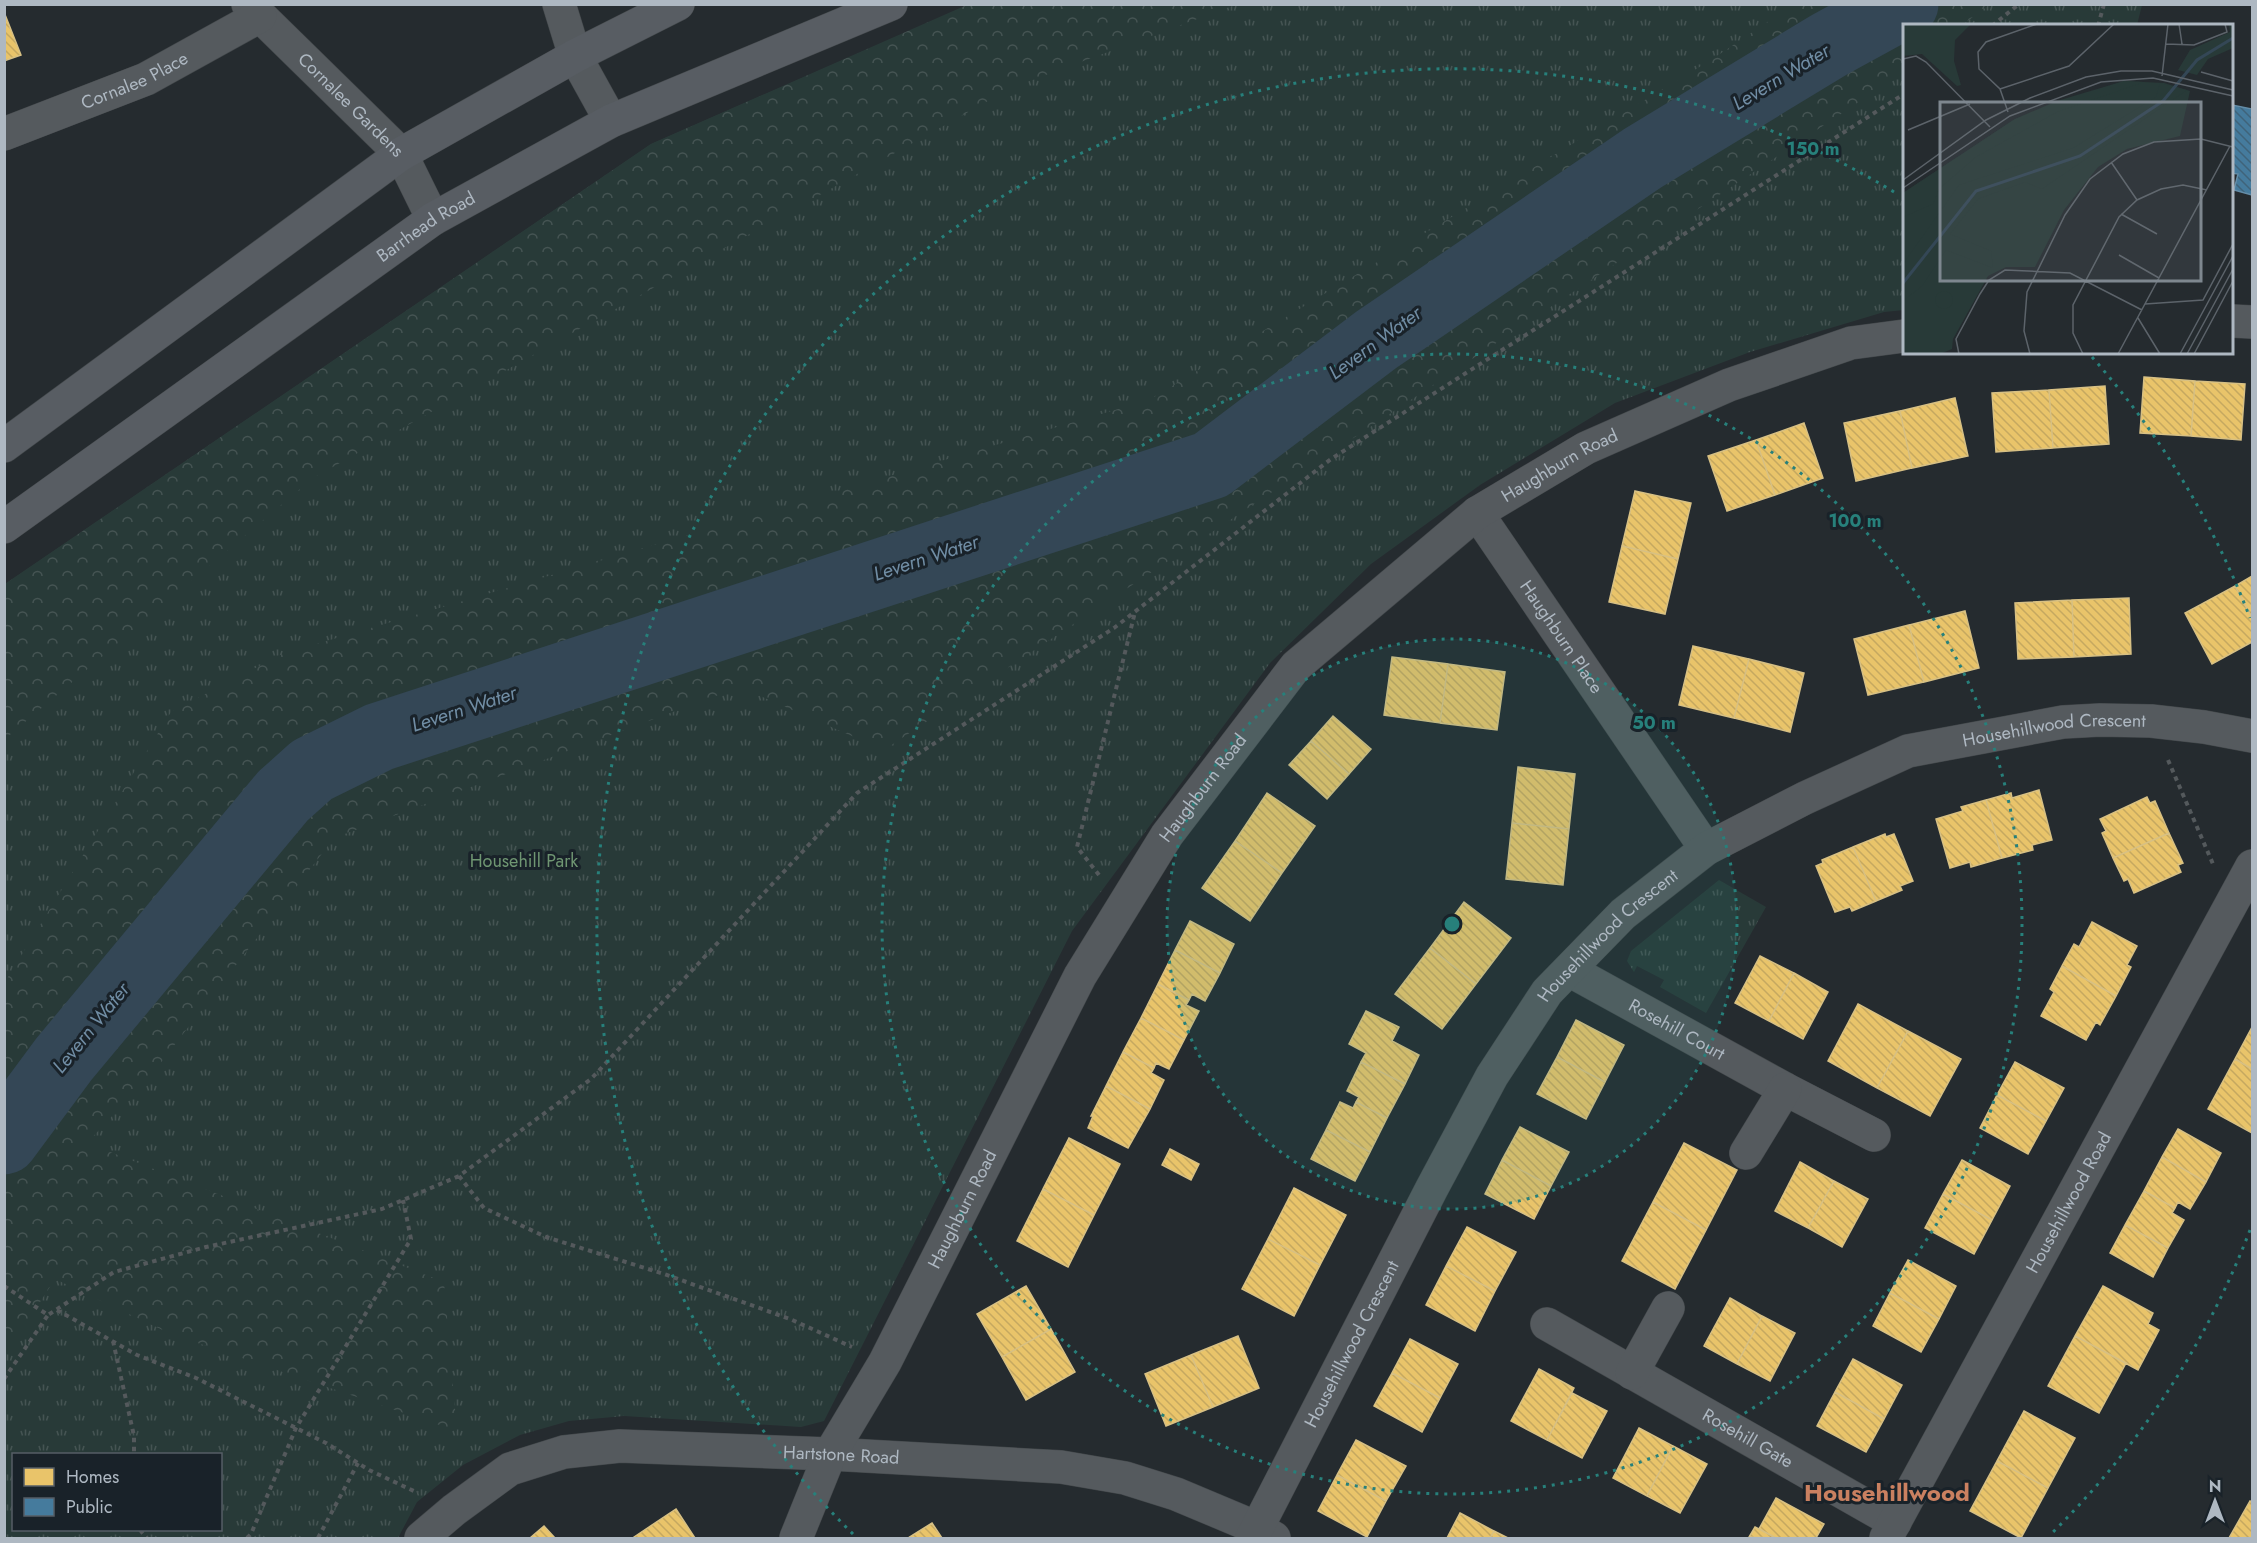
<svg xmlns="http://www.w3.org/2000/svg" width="2257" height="1543" font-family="Jost,sans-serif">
<defs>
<pattern id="grass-tufts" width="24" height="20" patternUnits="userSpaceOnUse" patternTransform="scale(1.5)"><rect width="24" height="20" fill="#283a38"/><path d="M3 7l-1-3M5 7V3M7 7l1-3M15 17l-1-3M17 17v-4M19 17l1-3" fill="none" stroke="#455453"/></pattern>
<pattern id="forest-crowns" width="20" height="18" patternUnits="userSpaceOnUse" patternTransform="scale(1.5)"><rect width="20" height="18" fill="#283a38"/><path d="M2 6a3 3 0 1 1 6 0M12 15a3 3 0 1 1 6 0" fill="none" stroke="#455453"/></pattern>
<pattern id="homes-back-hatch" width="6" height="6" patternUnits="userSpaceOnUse" patternTransform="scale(1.5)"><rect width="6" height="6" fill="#e9c46a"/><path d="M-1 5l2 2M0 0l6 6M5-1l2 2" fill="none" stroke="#c5a860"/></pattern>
<pattern id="public-back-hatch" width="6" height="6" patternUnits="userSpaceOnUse" patternTransform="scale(1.5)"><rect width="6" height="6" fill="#457b9d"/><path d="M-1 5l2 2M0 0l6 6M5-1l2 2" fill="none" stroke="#3f637a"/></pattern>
</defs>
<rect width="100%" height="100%" fill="#252b2f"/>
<!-- grass -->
<path fill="url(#grass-tufts)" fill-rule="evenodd" d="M969,5H2142L2137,25L1904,26V310L1884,312L1750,352L1615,403L1480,485L1371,564L1270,663L1072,931L824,1421L801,1427L624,1416L569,1421L520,1435L463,1465L417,1502L398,1538H5V584L651,144ZM14,1454H220V1530H14Z
M1719,880L1766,907L1706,1013L1660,987L1664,980L1637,966L1634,972L1627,961L1631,951Z"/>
<!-- forest -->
<path fill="url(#forest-crowns)" d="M969,4L1235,5L1013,87L313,478L5,739V584L651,144Z
M1794,4L1989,5L1962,25L1904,26V71L1895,78L884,750L740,687L334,838L156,1069L87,1143L444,1282L457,1431L171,1334L55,1279L5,1356V982L171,712L282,654L1149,400L1711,60Z"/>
<!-- homes -->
<path fill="url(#homes-back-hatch)" stroke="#d7c084" stroke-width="1.5" d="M4,12L21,55L4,61Z
M2144,377L2195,381L2191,436L2140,433Z
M2195,381L2245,384L2241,440L2191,436Z
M2105,386L2109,444L2053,448L2049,390Z
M2049,390L2053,448L1996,452L1992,393Z
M1955,398L1968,456L1912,468L1900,411Z
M1900,411L1912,468L1856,481L1844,423Z
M1804,423L1823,478L1775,495L1756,440Z
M1756,440L1775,495L1727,511L1708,456Z
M1635,491L1691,503L1678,559L1622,546Z
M1622,546L1678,559L1665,614L1609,602Z
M2252,576V618L2235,586Z
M2235,586L2252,618V642L2212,664L2185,613Z
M2129,598L2131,654L2074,657L2072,600Z
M2072,600L2074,657L2018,659L2015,603Z
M1965,611L1979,668L1924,682L1909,625Z
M1909,625L1924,682L1868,695L1854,639Z
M1693,646L1749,659L1734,718L1679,705Z
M1392,657L1448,664L1440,723L1384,715Z
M1749,659L1804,673L1790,732L1734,718Z
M1448,664L1505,672L1497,730L1440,723Z
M1333,716L1371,749L1349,774L1311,741Z
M1311,741L1349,774L1327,799L1289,765Z
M1518,767L1575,774L1569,829L1512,823Z
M2039,790L2052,840L2032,845L2033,850L2002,858L1986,800L2011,793L2012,798Z
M1267,793L1315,826L1282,873L1235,841Z
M2147,797L2150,803L2155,801L2169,833L2113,858L2102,833L2106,831L2100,819Z
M1986,800L2002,858L1971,867L1970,862L1950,868L1936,819L1963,811L1961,807Z
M1512,823L1569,829L1563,885L1506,879Z
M2169,833L2183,863L2178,865L2181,872L2134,893L2128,879L2124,881L2113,858Z
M1885,834L1886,837L1894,834L1913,881L1900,886L1902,890L1876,901L1853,847Z
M1235,841L1282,873L1250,921L1202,888Z
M1853,847L1876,901L1852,911L1850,907L1835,912L1816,866L1823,863L1822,860Z
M1464,902L1511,938L1476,984L1430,948Z
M1190,921L1234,944L1220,973L1175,950Z
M2092,922L2137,946L2127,965L2131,967L2116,996L2062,966L2074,944L2079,947Z
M1430,948L1476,984L1442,1029L1395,994Z
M1175,950L1220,973L1205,1001L1192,994L1189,1000L1158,984Z
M1760,956L1794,973L1769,1021L1735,1003Z
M2062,966L2116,996L2100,1025L2096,1022L2086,1040L2041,1016L2054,992L2050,989Z
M1794,973L1828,992L1803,1039L1769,1021Z
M1158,984L1189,1000L1186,1005L1199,1011L1184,1040L1141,1018Z
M1858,1004L1908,1031L1877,1088L1828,1061Z
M1366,1011L1399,1027L1392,1041L1419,1055L1405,1084L1361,1062L1366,1053L1349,1044Z
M1141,1018L1184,1040L1169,1069L1156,1063L1154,1068L1123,1052Z
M1576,1020L1624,1045L1605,1082L1557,1057Z
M2252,1027V1069L2235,1059Z
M1908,1031L1961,1059L1930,1116L1877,1088Z
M1123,1052L1154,1068L1151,1073L1164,1080L1150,1109L1106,1086Z
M1557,1057L1605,1082L1586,1119L1537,1094Z
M2235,1059L2252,1069V1133L2208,1109Z
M1361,1062L1405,1084L1387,1118L1356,1102L1359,1097L1347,1091Z
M2015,1062L2064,1088L2046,1121L1997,1095Z
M1106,1086L1150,1109L1128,1148L1088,1128L1093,1116H1091Z
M1997,1095L2046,1121L2028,1154L1980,1128Z
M1340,1102L1353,1108L1356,1102L1387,1118L1370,1152L1326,1130Z
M1520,1127L1569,1152L1551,1186L1502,1160Z
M2178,1129L2221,1153L2206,1182L2162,1157Z
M1326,1130L1370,1152L1355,1181L1311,1159Z
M1069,1138L1120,1164L1094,1215L1043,1189Z
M1684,1143L1737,1170L1706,1230L1653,1202Z
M1170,1149L1199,1164L1191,1180L1162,1165Z
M2162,1157L2206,1182L2190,1209L2178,1202L2175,1208L2144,1191Z
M1502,1160L1551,1186L1534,1219L1485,1194Z
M1962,1160L2010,1186L1992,1220L1943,1194Z
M1800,1162L1834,1181L1808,1228L1775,1211Z
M1834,1181L1868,1199L1842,1247L1808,1228Z
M1294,1188L1346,1215L1320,1265L1268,1239Z
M1043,1189L1094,1215L1068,1267L1017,1241Z
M2144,1191L2175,1208L2172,1213L2184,1220L2168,1248L2125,1225Z
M1943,1194L1992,1220L1974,1254L1925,1228Z
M1653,1202L1706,1230L1675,1289L1622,1261Z
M2125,1225L2168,1248L2153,1277L2110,1253Z
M1467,1227L1516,1252L1495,1291L1446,1266Z
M1268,1239L1320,1265L1294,1316L1242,1289Z
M1908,1260L1956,1286L1939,1319L1890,1293Z
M1446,1266L1495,1291L1475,1331L1426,1305Z
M1026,1286L1051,1329L1002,1357L977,1314Z
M2103,1286L2153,1313L2148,1324L2159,1330L2138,1370L2075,1336Z
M1890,1293L1939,1319L1921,1352L1873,1326Z
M1730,1298L1762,1316L1737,1364L1704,1346Z
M1762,1316L1795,1333L1770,1381L1737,1364Z
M1051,1329L1075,1372L1026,1400L1002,1357Z
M1238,1336L1259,1388L1213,1407L1191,1355Z
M2075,1336L2126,1363L2099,1413L2048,1386Z
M1410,1339L1458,1364L1440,1398L1392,1373Z
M1191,1355L1213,1407L1166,1426L1145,1374Z
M1853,1359L1902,1385L1884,1419L1835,1392Z
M1539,1369L1574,1388L1547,1440L1511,1421Z
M1392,1373L1440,1398L1422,1432L1374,1406Z
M1835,1392L1884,1419L1866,1452L1817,1426Z
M1572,1393L1607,1411L1582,1458L1547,1440Z
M2024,1411L2075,1438L2048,1488L1997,1461Z
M1639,1428L1673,1446L1647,1496L1613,1478Z
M1356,1440L1406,1466L1386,1501L1337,1475Z
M1673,1446L1707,1464L1680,1513L1647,1496Z
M1997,1461L2048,1488L2021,1538L1970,1511Z
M1337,1475L1386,1501L1367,1537L1318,1511Z
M1776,1498L1824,1524L1816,1538H1776L1759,1529Z
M2250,1501L2252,1502V1538H2229Z
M676,1509L695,1538H635L634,1537Z
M1460,1513L1494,1531L1490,1538H1447Z
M932,1523L942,1538H908Z
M544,1526L555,1538H530Z
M1755,1527L1759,1529L1776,1538L1749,1537Z
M1494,1531L1508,1538H1490Z"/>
<!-- public -->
<path fill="url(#public-back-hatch)" stroke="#648da8" stroke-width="1.5" d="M2232,105L2252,109V195L2234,190L2238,174L2232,173Z"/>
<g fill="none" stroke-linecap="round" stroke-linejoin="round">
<!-- river -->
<path stroke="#344756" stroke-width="69" d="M4,1140L64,1059L283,796L312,770L379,737L1211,465L1376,340L1643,158L1829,45L1904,4"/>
<!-- minor casing -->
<g stroke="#42474a" stroke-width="34">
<g id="minor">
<path id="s1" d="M248,4L401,154L433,219"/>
<path d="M559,4L575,56L611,121"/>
<path id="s2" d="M4,134L146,79L260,16"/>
<path d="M2232,321L2252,322"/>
<path id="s3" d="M1477,513L1706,849"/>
<path id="s4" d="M1569,970L1785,1089L1874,1135"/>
<path d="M1746,1153L1785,1089"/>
<path id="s5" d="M1547,1324L1895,1522"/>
<path d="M1632,1373L1668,1308"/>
<path id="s6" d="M421,1538L454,1510L510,1469L564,1452L620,1446L830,1454L1061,1467L1125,1478L1176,1494L1257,1528L1274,1538"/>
<path id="s7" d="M796,1538L830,1454L885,1362L1080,976L1167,835L1296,666L1477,513L1586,448L1729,385L1851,343L1904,336"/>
<path id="s8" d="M1252,1538L1432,1188L1492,1076L1547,992L1623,914L1706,849L1805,798L1908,751L2063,722L2100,720L2151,721L2204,727L2252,736"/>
<path id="s9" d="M1886,1538L2252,866"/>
</g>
</g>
<!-- secondary casing -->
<g stroke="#42474a" stroke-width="34">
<g id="secondary">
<path d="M4,446L401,154L575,56L678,4"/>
<path id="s10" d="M4,527L433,219L611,121L891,4"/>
</g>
</g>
<!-- path -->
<path stroke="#54595c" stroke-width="4" stroke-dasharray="4.5 4.5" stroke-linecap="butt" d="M1992,26L2019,4
M2098,26L2104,4
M2168,760L2213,864
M1099,875L1077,847L1135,612
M459,1176L484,1208L546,1237L664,1274L790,1319L852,1347
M4,1286L48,1315L114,1272L206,1247L382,1209L459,1176L591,1079L857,793L1114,628L1331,459L1904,94
M57,1310L137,1355L196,1378L326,1443L369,1470L418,1493
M113,1341L134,1436V1454
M4,1379L48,1315
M140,1530L147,1538
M247,1538L251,1534L296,1428L411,1239L403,1200
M318,1538L358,1463"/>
<!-- minor -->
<use href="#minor" stroke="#555a5e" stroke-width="33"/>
<!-- secondary -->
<use href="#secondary" stroke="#585d63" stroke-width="33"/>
</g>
<!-- distance rings -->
<circle cx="1452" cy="924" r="285" fill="#27807b" fill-opacity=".12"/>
<g fill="none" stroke="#27807b" stroke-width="3" stroke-dasharray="3 6">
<circle cx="1452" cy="924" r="285"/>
<circle cx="1452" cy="924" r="570"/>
<path d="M2250 1230A855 855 0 0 1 2051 1534M853 1534A855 855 0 0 1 1899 195M2092 357A855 855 0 0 1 2250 618"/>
</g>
<g text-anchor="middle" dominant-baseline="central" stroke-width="6" stroke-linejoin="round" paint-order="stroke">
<!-- street labels -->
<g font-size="18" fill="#aeb8c2" stroke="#192229">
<text stroke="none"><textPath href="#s2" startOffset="141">Cornalee Place</textPath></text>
<text stroke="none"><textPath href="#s1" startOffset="144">Cornalee Gardens</textPath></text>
<text stroke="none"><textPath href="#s10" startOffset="518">Barrhead Road</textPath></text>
<text stroke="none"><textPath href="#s7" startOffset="1341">Haughburn Road</textPath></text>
<text stroke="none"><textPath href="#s3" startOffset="150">Haughburn Place</textPath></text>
<text stroke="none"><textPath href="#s8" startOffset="1208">Househillwood Crescent</textPath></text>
<text stroke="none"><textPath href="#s7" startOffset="855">Haughburn Road</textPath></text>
<text stroke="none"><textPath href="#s8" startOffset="704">Househillwood Crescent</textPath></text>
<text stroke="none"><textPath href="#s4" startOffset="123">Rosehill Court</textPath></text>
<text stroke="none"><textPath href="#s9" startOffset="382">Househillwood Road</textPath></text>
<text stroke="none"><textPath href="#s7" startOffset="369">Haughburn Road</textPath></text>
<text stroke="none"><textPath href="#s8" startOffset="218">Househillwood Crescent</textPath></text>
<text stroke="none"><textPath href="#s5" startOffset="231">Rosehill Gate</textPath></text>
<text stroke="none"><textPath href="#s6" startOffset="447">Hartstone Road</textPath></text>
</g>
<!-- park labels -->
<g font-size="18" fill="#6f9672" stroke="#192229">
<text x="524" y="861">Househill Park</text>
</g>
<!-- water labels -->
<g font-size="20" font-style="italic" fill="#708da4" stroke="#192229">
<text transform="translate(1781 77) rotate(-31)">Levern Water</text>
<text transform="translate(1375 343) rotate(-36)">Levern Water</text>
<text transform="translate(926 558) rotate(-18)">Levern Water</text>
<text transform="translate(464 709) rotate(-18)">Levern Water</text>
<text transform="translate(91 1028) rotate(-51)">Levern Water</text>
</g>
<!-- district labels -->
<g font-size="24" font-weight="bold" fill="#ca8060" stroke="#192229">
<text x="1887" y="1492">Househillwood</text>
</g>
</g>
<!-- overview -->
<g transform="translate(1903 24)">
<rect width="330" height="330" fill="#252b2f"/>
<path d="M221,57L261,59L287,67L277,112L224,125L195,143L161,186L132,243H103L85,252L50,315L49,325L37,330H0V169L112,95Z" fill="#283a38"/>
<path d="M0,0H68L52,16L51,37L58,61L54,62L19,30L0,32ZM326,0H330V24L305,35L294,51L275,46L287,26L327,8ZM221,57L241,58L154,88L73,133L36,165L30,180L0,193V169L112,95L154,77ZM257,59L284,66L139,165L122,158L75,175L47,210L88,227L90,244L43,226L19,262L0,277V240L56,161L170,124L253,73Z" fill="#283a38"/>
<path d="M32 276a9 9 0 1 1 18 0a9 9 0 1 1-18 0Z" fill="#283a38"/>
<path fill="none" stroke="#344756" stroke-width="3" d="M0,259L73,167L177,132L260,77L294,36L330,14"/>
<path fill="none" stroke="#5c636a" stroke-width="1.5" d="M276,0L279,20M263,20L291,21L324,8L322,0M0,35L13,32L23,38L87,103M298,48L330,57M259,52L265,0M97,65L166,42L211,0M105,88L97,65L76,45L75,28L83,18L134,0M5,106L67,80M208,138L234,176M0,156L83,96L127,74L183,53L218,47H249L330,66M0,164L107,92L198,58L250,54L330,72M218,190L254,210M216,231L256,254M242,280L300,276L330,220M235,294L257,330M56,330L53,315L77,270L86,256L102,246L167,249L239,286M127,330L121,307L124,268L162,191L187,155L220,130L251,118L298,115L330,123M180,330L170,309V281L216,193L234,176L258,165L280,161L304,166M215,330L327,122M277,330L330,232M284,330L330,245M291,330L330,257"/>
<path fill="#7e878f" fill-opacity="0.15" stroke="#7e878f" stroke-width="3" d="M37,78H298V257H37Z"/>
<rect width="330" height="330" fill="none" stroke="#aeb8c2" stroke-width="3"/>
</g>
<circle cx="1452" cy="924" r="9" fill="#27807b" stroke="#192229" stroke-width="3"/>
<g font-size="18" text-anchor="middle" font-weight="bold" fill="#27807b" stroke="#192229" stroke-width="6" stroke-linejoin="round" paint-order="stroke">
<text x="1813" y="155">150 m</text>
<text x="1855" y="527">100 m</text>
<text x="1654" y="729">50 m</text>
</g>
<!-- border -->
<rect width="2257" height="1543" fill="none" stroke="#aeb8c2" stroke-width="12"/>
<!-- legend -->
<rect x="12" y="1453" width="210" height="78" fill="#192229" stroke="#555e66" stroke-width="1.5"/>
<rect x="24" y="1468" width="30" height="18" fill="#e9c46a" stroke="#555e66" stroke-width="1.5"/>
<text x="66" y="1483" font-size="18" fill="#aeb8c2">Homes</text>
<rect x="24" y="1498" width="30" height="18" fill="#457b9d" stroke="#555e66" stroke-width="1.5"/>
<text x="66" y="1513" font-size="18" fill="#aeb8c2">Public</text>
<!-- north arrow -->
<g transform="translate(2215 1501)" stroke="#192229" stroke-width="4.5" paint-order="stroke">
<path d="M0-4.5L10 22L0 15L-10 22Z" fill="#aeb8c2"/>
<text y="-9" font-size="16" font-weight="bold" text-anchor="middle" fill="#aeb8c2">N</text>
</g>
</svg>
